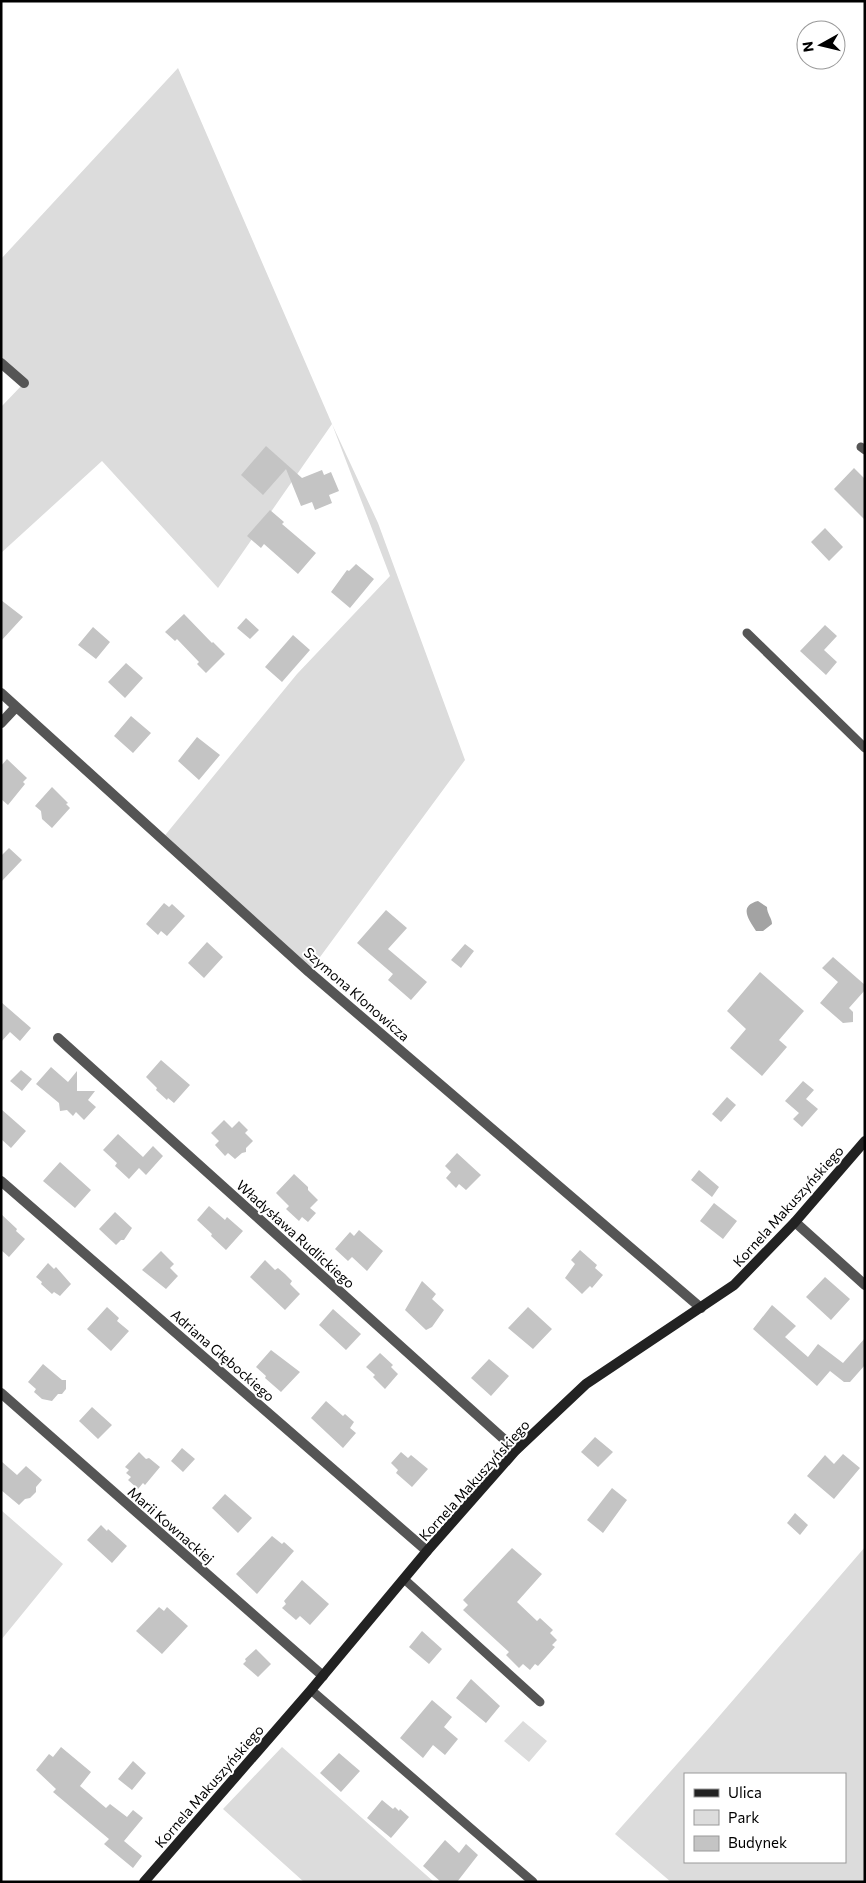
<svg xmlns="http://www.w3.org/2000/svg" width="866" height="1883" font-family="Commissioner,sans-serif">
<rect width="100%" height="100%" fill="#fff"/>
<!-- green -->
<path fill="#dcdcdc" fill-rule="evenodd" d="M178,68L332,424L378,523L465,760L309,972L162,839L297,674L390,576L332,424L218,588L102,461L1,553V407L24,383L1,363V259Z
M1,1510L63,1564L1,1640Z
M865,1547V1882H671L615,1834L709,1728ZM845,1774V1862H685V1774Z
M523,1721L547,1741L529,1762L504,1741Z
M282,1747L434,1882H304L223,1809Z"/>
<!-- water -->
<path fill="#a3a3a3" d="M758,901L767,907C767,914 772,918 772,924L763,931H756C749,920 738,906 758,901Z"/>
<!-- building -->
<path fill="#c4c4c4" d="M266,446L302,478L322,470L324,475L331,472L339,491L329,495L332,503L315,510L312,502L301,506L286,469L263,495L241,475Z
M854,468L865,479V520L834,489Z
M270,510L284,522L282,524L316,553L298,574L264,544L261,548L247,536Z
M825,528L843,547L829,561L811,542Z
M356,564L374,579L350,608L331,592L347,570L349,571Z
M1,600L23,617L1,641Z
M184,614L212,643L213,642L225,654L206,673L197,664L199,662L177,639L175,641L165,632Z
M246,618L259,630L250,639L237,628Z
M825,625L837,636L824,650L837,662L826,675L800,651Z
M93,627L110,642L96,659L78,645Z
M293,635L310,650L282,682L265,667Z
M126,663L143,678L125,698L108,682Z
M131,716L151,733L133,753L114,736Z
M197,737L220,755L199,780L178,761Z
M7,759L27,778L23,782L25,784L8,805L1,799V766Z
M52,787L68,803L66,804L70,808L52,828L42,819L41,811L35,806Z
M9,848L22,860L1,882V856Z
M164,903L169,907L172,904L185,916L167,936L161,931L158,935L146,924Z
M386,910L407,928L388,949L427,982L411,1000L388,980L393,974L357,943Z
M207,942L223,957L204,978L188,963Z
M465,944L474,951L461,968L451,960Z
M833,957L865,985V990L849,1008L853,1012V1022L843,1023L820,1003L838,982L822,968Z
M760,972L804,1011L779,1040L787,1047L762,1076L730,1048L746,1029L727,1011Z
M1,1002L31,1028L20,1041L10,1032L1,1042Z
M161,1060L190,1085L174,1103L168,1098L167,1100L156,1090L157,1088L146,1077Z
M51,1067L68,1082L77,1071V1091H95L88,1100L96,1107L84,1120L76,1112L73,1116L67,1110L60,1111L59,1103L36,1084Z
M21,1070L32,1079L22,1091L10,1081Z
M803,1081L814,1090L806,1099L818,1109L802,1127L793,1119L799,1113L785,1101Z
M727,1097L736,1105L721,1122L712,1114Z
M1,1109L26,1131L11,1148L1,1139Z
M224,1120L232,1128L239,1121L248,1130L245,1133L253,1141L246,1148V1152L242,1153L235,1159L228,1153L225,1156L215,1145L219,1141L211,1133Z
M118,1134L143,1157L153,1146L163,1156L146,1175L139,1168L129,1179L115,1166L117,1163L103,1150Z
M457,1153L481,1175L466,1190L459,1184L456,1188L446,1178L451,1172L445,1166Z
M60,1162L91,1190L75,1208L43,1181Z
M699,1170L719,1187L712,1197L691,1180Z
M294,1174L308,1187V1190L318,1200L310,1208L316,1213L308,1222L302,1217L299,1221L286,1209L289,1206L276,1193Z
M714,1203L737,1221L723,1239L700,1221Z
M209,1206L225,1220L227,1217L243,1231L226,1250L211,1236L212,1234L197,1220Z
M115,1212L132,1228L124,1240H121L116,1245L99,1229Z
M1,1214L17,1229L16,1231L25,1239L9,1257L1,1250Z
M359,1230L383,1251L367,1271L352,1257L348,1261L335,1249L350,1232L354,1236Z
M580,1250L597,1265L595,1268L603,1275L592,1288L590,1286L582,1294L565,1278L575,1264L571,1260Z
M161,1251L174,1264L170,1268L178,1276L166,1289L142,1270Z
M265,1260L275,1270L278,1268L285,1274L292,1281L290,1284L300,1294L285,1310L250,1277Z
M48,1263L54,1269L56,1267L71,1284L60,1296L54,1292L52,1294L41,1284L42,1282L36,1277Z
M825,1277L850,1299L831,1320L806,1297Z
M422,1281L436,1294L432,1299L444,1310L432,1327L426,1330L405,1310Z
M772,1305L796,1326L785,1337L808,1357L818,1344L843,1363L865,1338V1365L850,1382H844L830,1371L817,1386L753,1329Z
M107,1307L119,1318L117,1321L129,1331L111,1351L87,1329Z
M528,1307L552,1329L533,1349L508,1328Z
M333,1309L361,1334L346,1350L319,1325Z
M271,1350L300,1372L281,1392L265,1378L266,1376L256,1367Z
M380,1353L393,1365L391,1367L398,1374L385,1389L373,1377L375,1375L366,1367Z
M489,1359L509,1376L491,1396L471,1378Z
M43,1364L62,1380H66V1389L62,1394H58L52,1401L42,1399L34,1392L36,1389L28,1382Z
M326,1401L343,1416L345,1414L354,1422L350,1428L356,1433L343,1448L311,1418Z
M92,1407L112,1425L98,1439L79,1421Z
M595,1437L613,1452L598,1467L581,1452Z
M182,1448L195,1459L183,1472L171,1461Z
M139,1452L146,1459L149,1458L160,1467L145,1485L143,1483L138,1489L128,1480L131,1477L126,1473L129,1470L125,1467Z
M401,1452L408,1458L411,1455L428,1469L412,1487L396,1473L398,1470L391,1463Z
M843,1454L860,1468L834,1499L807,1476L825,1455L834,1464Z
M1,1461L17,1475L26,1466L42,1480L36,1487V1492L30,1498L25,1499L19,1505L1,1490Z
M612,1488L627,1500L603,1533L587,1520Z
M225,1494L252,1518L238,1533L212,1508Z
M795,1513L808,1525L800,1535L787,1523Z
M101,1525L107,1531L108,1529L127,1546L112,1563L87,1540Z
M272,1536L282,1544L284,1542L294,1551L257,1594L236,1574Z
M512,1548L542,1574L517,1602L537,1621L540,1618L553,1630L550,1633L557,1640L552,1645L555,1647L538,1666L535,1664L530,1670L523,1664L519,1668L506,1655L509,1652L463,1610L468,1605L463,1600Z
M302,1580L329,1604L310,1625L300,1616L296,1620L282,1608L286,1604L284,1601Z
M159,1607L164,1611L167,1607L188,1626L162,1654L136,1631Z
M422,1631L442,1649L429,1664L409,1647Z
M256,1649L271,1664L258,1677L243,1664L246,1661L245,1659Z
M471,1679L500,1706L486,1723L456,1698Z
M432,1700L452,1717L444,1727L458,1739L445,1755L433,1745L423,1758L400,1738Z
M61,1747L91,1772L80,1786L106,1808L110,1804L127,1817L133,1810L143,1818L124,1841L142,1856L133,1868L104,1844L109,1839L53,1792L56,1789L36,1770L49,1754L53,1757Z
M339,1753L360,1771L341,1792L320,1773Z
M133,1761L146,1773L132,1790L118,1779Z
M382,1800L393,1809L395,1807L399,1811L400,1809L409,1817L391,1838L367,1818Z
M445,1840L459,1853L466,1844L478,1855L457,1882H441L423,1866Z"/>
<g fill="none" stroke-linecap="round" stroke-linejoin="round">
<!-- lane -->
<path stroke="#555" stroke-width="9" d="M861,447L865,450
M747,633L865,748
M404,1579L540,1702
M311,1690L533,1882"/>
<!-- street -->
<path stroke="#555" stroke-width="10" d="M1,363L24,383
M1,693L309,972L701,1308
M1,723L16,707
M58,1038L516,1450
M1,1181L427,1551
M795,1222L865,1285
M1,1393L323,1676"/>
<!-- secondary -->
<path stroke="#222" stroke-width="10" d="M144,1882L311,1690L427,1551L516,1450L586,1384L734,1285L795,1222L865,1141"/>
</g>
<g text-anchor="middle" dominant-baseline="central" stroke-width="4" stroke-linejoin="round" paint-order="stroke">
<!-- street labels -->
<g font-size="14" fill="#000" stroke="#fff">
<text transform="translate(357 994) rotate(41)">Szymona Klonowicza</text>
<text transform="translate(788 1206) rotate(-48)">Kornela Makuszyńskiego</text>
<text transform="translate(296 1234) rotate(42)">Władysława Rudlickiego</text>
<text transform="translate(223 1355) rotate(41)">Adriana Głębockiego</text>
<text transform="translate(474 1480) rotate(-48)">Kornela Makuszyńskiego</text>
<text transform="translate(171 1525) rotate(41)">Marii Kownackiej</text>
<text transform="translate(209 1786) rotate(-49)">Kornela Makuszyńskiego</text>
</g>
</g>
<!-- border -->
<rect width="866" height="1883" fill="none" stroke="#000000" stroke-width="5"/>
<!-- legend -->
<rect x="684" y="1773" width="162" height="90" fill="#ffffff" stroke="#999999"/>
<rect x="694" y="1789" width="25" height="8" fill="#222222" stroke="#999999"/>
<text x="728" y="1798" font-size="15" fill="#000000">Ulica</text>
<rect x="694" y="1810" width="25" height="15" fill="#dcdcdc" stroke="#999999"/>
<text x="728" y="1823" font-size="15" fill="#000000">Park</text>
<rect x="694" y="1836" width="25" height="15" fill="#c4c4c4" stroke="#999999"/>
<text x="728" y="1848" font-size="15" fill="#000000">Budynek</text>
<!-- north arrow -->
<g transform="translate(821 45) rotate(262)"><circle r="24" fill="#ffffff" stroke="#999999"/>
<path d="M0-4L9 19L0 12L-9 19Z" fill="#000000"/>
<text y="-8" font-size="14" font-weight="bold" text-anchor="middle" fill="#000000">N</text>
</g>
</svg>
